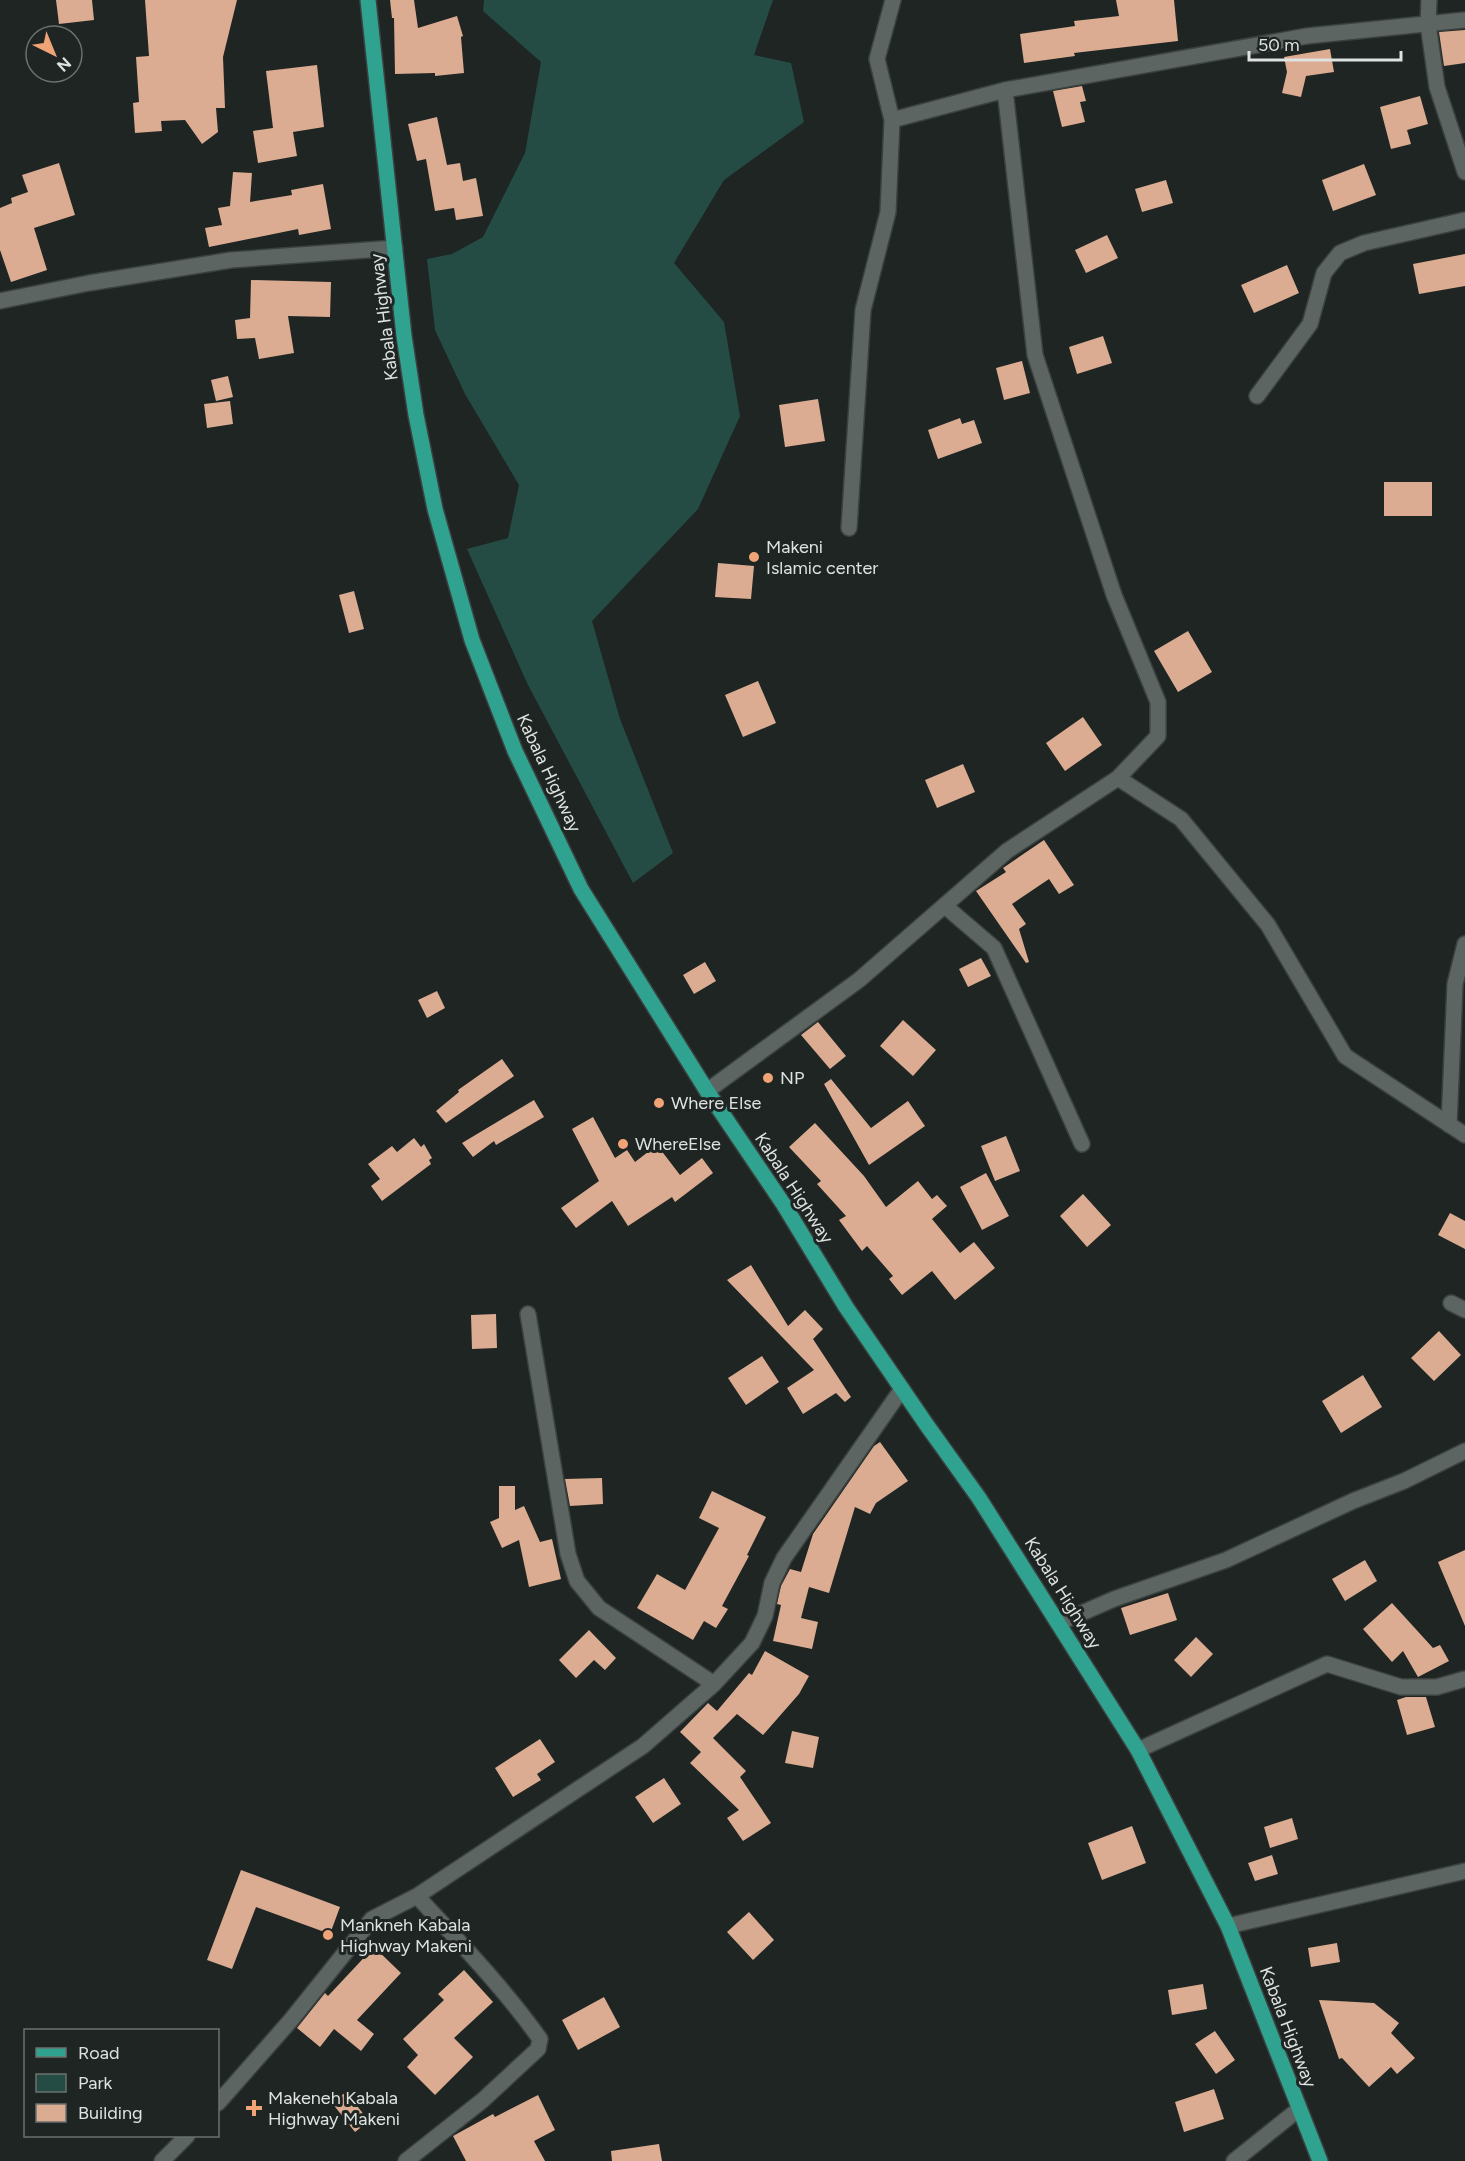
<svg xmlns="http://www.w3.org/2000/svg" width="1465" height="2161" font-family="Figtree,sans-serif">
<rect width="100%" height="100%" fill="#1e2523"/>
<!-- green -->
<path fill="#254c44" d="M484,0H773L754,55L791,63L804,122L724,180L674,263L724,322L740,416L698,509L592,621L620,719L673,853L633,883L527,683L467,549L508,538L519,485L465,394L435,330L427,259L452,254L483,237L525,153L541,62L483,11Z"/>
<!-- building -->
<path fill="#dbac91" d="M56,0H92L94,20L59,24Z
M145,0H237L223,57L225,108H216L218,132L202,144L185,120L161,121L162,131L135,133L133,103L139,102L136,57L149,56Z
M390,0H414L418,28L457,16L463,36L461,37L464,73L435,76V73L395,74L394,18H392Z
M1116,0H1174L1178,41L1074,53L1075,56L1024,63L1020,34L1075,26L1074,21L1119,16Z
M1465,30V63L1444,66L1439,32Z
M1330,49L1334,72L1306,76L1301,97L1282,93L1287,72L1284,57Z
M317,65L324,127L293,132L297,156L258,163L253,131L273,128L266,71Z
M1082,86L1086,101L1080,102L1085,122L1062,127L1053,91Z
M1420,96L1428,124L1407,130L1411,144L1391,149L1380,107Z
M437,117L447,165L460,163L463,181L476,178L483,216L456,220L454,208L435,211L426,159L417,161L408,124Z
M59,163L75,215L34,228L47,270L11,282L0,250V208L12,203L11,198L28,192L22,175Z
M1364,164L1376,195L1333,211L1322,180Z
M233,172L252,173L250,202L292,195L291,190L323,184L331,229L299,235L298,229L209,247L205,228L222,225L218,208L230,206Z
M1166,180L1173,203L1142,212L1135,189Z
M1107,235L1118,258L1086,273L1075,250Z
M1465,254V286L1419,294L1413,264Z
M1287,265L1299,293L1254,313L1241,285Z
M251,280L331,282L330,317L288,316L294,353L259,359L255,338L237,339L235,320L250,318Z
M1103,336L1112,363L1077,374L1069,347Z
M1022,361L1030,393L1004,400L996,368Z
M228,376L233,397L216,401L211,380Z
M818,399L825,441L785,447L779,405Z
M230,401L233,424L207,428L204,404Z
M960,418L962,424L974,420L982,443L938,459L928,430Z
M1384,482H1432V516H1384Z
M718,563L754,566L751,599L715,597Z
M354,591L364,629L349,633L339,595Z
M1188,631L1212,672L1178,692L1154,651Z
M758,681L776,723L743,737L725,695Z
M1083,717L1102,745L1065,771L1046,743Z
M963,764L975,792L937,808L925,780Z
M1044,840L1074,885L1059,894L1049,879L1012,904L1026,924L1019,929L1029,962L1026,963L976,891L1006,872L1003,868Z
M981,958L991,976L968,987L959,969Z
M705,962L716,981L694,994L683,975Z
M437,991L445,1008L427,1018L418,1000Z
M903,1020L936,1050L913,1076L880,1046Z
M818,1022L846,1056L830,1069L801,1035Z
M502,1059L514,1076L446,1123L436,1111L459,1092L458,1090Z
M831,1079L871,1128L908,1101L925,1126L869,1165L824,1084Z
M534,1100L544,1117L496,1145L494,1141L473,1157L462,1143Z
M593,1117L615,1158L627,1150L635,1162L657,1145L680,1175L702,1158L713,1173L675,1202L672,1197L628,1226L612,1201L576,1228L561,1208L599,1181L572,1129Z
M815,1123L864,1176L886,1207L918,1181L932,1199L937,1195L947,1206L932,1219L960,1253L974,1242L995,1268L955,1300L932,1271L902,1295L889,1279L893,1276L867,1246L862,1251L839,1220L846,1216L817,1184L821,1181L789,1147Z
M1006,1136L1020,1171L995,1181L981,1146Z
M414,1138L421,1147L424,1144L432,1158L429,1160L431,1164L382,1201L371,1186L380,1179L368,1164L392,1146L397,1152Z
M986,1173L1009,1216L982,1230L960,1187Z
M1083,1194L1111,1225L1087,1247L1060,1216Z
M1450,1213L1465,1221V1249L1438,1235Z
M751,1265L788,1326L805,1310L823,1329L813,1339L851,1397L845,1402L836,1393L803,1414L787,1388L814,1370L727,1280Z
M496,1314L497,1348L472,1349L471,1315Z
M1439,1331L1461,1355L1434,1381L1411,1358Z
M762,1356L779,1382L746,1405L728,1378Z
M1363,1375L1382,1407L1341,1433L1322,1401Z
M880,1442L908,1481L876,1503L870,1514L855,1507L829,1593L809,1587L801,1618L818,1622L812,1649L773,1641L781,1605L777,1604L781,1586L790,1569L801,1572L813,1534L874,1446Z
M602,1478L603,1504L570,1506L565,1479Z
M499,1486H515V1510L524,1506L540,1542L552,1539L561,1579L529,1587L519,1540L502,1548L490,1522L499,1518Z
M712,1491L766,1517L747,1555L749,1556L722,1606L728,1609L716,1628L704,1621L693,1640L637,1608L657,1574L685,1590L719,1528L699,1518Z
M1465,1550V1626L1438,1562Z
M1365,1560L1377,1581L1345,1601L1332,1579Z
M1168,1593L1177,1620L1130,1635L1121,1608Z
M1392,1603L1433,1648L1440,1645L1449,1661L1418,1677L1403,1651L1392,1662L1363,1629Z
M589,1630L616,1658L605,1670L594,1660L576,1678L559,1660Z
M1196,1637L1213,1654L1191,1677L1174,1660Z
M765,1651L809,1676L799,1694L763,1735L737,1714L713,1738L746,1771L740,1777L771,1823L743,1841L727,1818L739,1810L690,1763L701,1752L680,1732L708,1703L717,1711L749,1673L752,1675Z
M1406,1697H1426L1435,1727L1407,1735L1397,1700Z
M792,1731L819,1737L813,1768L785,1763Z
M540,1739L555,1762L537,1774L541,1780L513,1797L495,1768Z
M664,1778L681,1804L653,1823L635,1797Z
M1292,1818L1298,1839L1270,1848L1264,1827Z
M1132,1826L1146,1863L1102,1880L1088,1843Z
M1272,1855L1278,1874L1255,1881L1248,1863Z
M241,1870L340,1907L330,1934L256,1907L232,1969L207,1960Z
M749,1912L774,1940L753,1960L727,1932Z
M1337,1943L1340,1962L1311,1967L1308,1948Z
M374,1947L401,1973L357,2020L374,2034L361,2051L334,2029L320,2047L297,2028L325,1993L328,1996Z
M464,1970L493,2002L454,2038L473,2057L435,2095L407,2067L418,2055L403,2039L444,2000L438,1994Z
M1203,1984L1207,2009L1172,2015L1168,1990Z
M604,1997L620,2027L578,2050L562,2020Z
M1319,2000L1374,2003L1399,2023L1391,2033L1415,2058L1397,2074L1391,2067L1369,2087L1342,2058L1339,2059Z
M1215,2031L1235,2060L1216,2074L1195,2044Z
M1214,2089L1224,2119L1184,2132L1175,2102Z
M346,2092L369,2121L355,2132L332,2103Z
M538,2095L555,2130L534,2141L545,2161H466L453,2136L493,2114L495,2117Z
M659,2144L662,2161H612L611,2151Z"/>
<g fill="none" stroke-linecap="round" stroke-linejoin="round">
<!-- minor casing -->
<g stroke="#3b413f" stroke-width="18">
<path id="minor" d="M1429,0L1428,24L1437,87L1465,172
M892,120L1005,90L1307,36L1465,20
M0,301L89,283L231,260L395,248
M1257,396L1310,324L1324,273L1340,253L1364,243L1465,220
M849,528L863,310L888,212L892,120L877,59L893,0
M1118,778L1181,819L1268,925L1345,1056L1465,1135
M945,906L994,948L1082,1144
M707,1091L859,980L1007,851L1118,778L1158,736V702L1114,595L1035,355L1005,90
M1449,1125L1455,984L1465,944
M1451,1303L1465,1310
M528,1314L568,1554L577,1581L599,1608L714,1684
M1059,1623L1114,1599L1226,1560L1353,1501L1404,1481L1465,1451
M1138,1750L1327,1664L1401,1687H1437L1465,1679
M1228,1926L1465,1871
M218,2103L291,2020L372,1919L417,1896L643,1746L714,1684L752,1643L765,1616L772,1583L784,1558L902,1389
M162,2161L187,2136
M406,2161L483,2100L538,2049L540,2039C504,1988 459,1942 417,1896
M1234,2161L1299,2109"/>
</g>
<!-- major casing -->
<g stroke="#3b413f" stroke-width="18">
<path id="major" d="M368,0L404,336L416,415L435,509L472,640L515,751L581,889L707,1091L784,1205L846,1307L926,1424L979,1498L1138,1750L1228,1926L1320,2161"/>
</g>
<!-- minor -->
<use href="#minor" stroke="#5d6562" stroke-width="15"/>
<!-- major -->
<use href="#major" stroke="#2fa290" stroke-width="15"/>
</g>
<!-- markers -->
<g fill="#efa377" stroke="#1e2523" stroke-width="2">
<circle cx="754" cy="557" r="6"/>
<circle cx="768" cy="1078" r="6"/>
<circle cx="659" cy="1103" r="6"/>
<circle cx="623" cy="1144" r="6"/>
<circle cx="328" cy="1935" r="6"/>
<path d="M251 2099h6v6h6v6h-6v6h-6v-6h-6v-6h6z"/>
</g>
<g text-anchor="middle" dominant-baseline="central" stroke-width="6" stroke-linejoin="round" paint-order="stroke">
<!-- street labels -->
<g font-size="18" fill="#dee2e1" stroke="#1e2523">
<text transform="translate(384 317) rotate(-97)">Kabala Highway</text>
<text transform="translate(549 773) rotate(65)">Kabala Highway</text>
<text transform="translate(794 1188) rotate(57)">Kabala Highway</text>
<text transform="translate(1063 1593) rotate(58)">Kabala Highway</text>
<text transform="translate(1288 2027) rotate(69)">Kabala Highway</text>
</g>
<!-- poi labels -->
<g font-size="18" fill="#dee2e1" stroke="#1e2523" text-anchor="start">
<text x="766" y="547">Makeni<tspan x="766" dy="21">Islamic center</tspan></text>
<text x="780" y="1078">NP</text>
<text x="671" y="1103">Where Else</text>
<text x="635" y="1144">WhereElse</text>
<text x="340" y="1925">Mankneh Kabala<tspan x="340" dy="21">Highway Makeni</tspan></text>
<text x="268" y="2098">Makeneh Kabala<tspan x="268" dy="21">Highway Makeni</tspan></text>
</g>
</g>
<!-- legend -->
<rect x="24" y="2029" width="195" height="108" fill="#1e2523" stroke="#6b716f" stroke-width="1.5"/>
<rect x="36" y="2048" width="30" height="9" fill="#2fa290" stroke="#6b716f" stroke-width="1.5"/>
<text x="78" y="2059" font-size="18" fill="#dee2e1">Road</text>
<rect x="36" y="2074" width="30" height="18" fill="#254c44" stroke="#6b716f" stroke-width="1.5"/>
<text x="78" y="2089" font-size="18" fill="#dee2e1">Park</text>
<rect x="36" y="2104" width="30" height="18" fill="#dbac91" stroke="#6b716f" stroke-width="1.5"/>
<text x="78" y="2119" font-size="18" fill="#dee2e1">Building</text>
<!-- north arrow -->
<g transform="translate(54 54) rotate(137)"><circle r="28" fill="#1e2523" stroke="#6b716f" stroke-width="1.5"/>
<path d="M0-4.5L10 22L0 15L-10 22Z" fill="#efa377"/>
<text y="-9" font-size="16" font-weight="bold" text-anchor="middle" fill="#dee2e1">N</text>
</g>
<!-- scale -->
<path d="M1249 51v9h152v-9" fill="none" stroke="#dee2e1" stroke-width="3"/>
<text x="1258" y="51" font-size="18" fill="#dee2e1" stroke="#1e2523" stroke-width="4.5" paint-order="stroke">50 m</text>
</svg>
